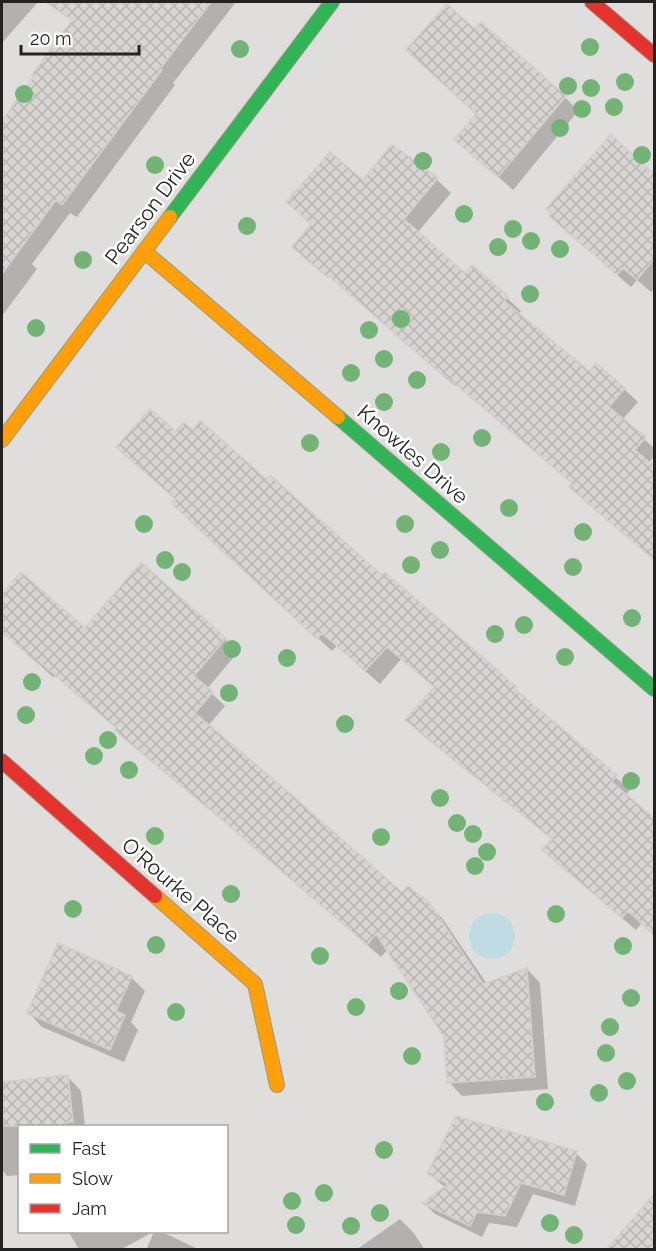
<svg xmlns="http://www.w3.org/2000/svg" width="656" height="1251" font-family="Raleway,sans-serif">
<defs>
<pattern id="building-cross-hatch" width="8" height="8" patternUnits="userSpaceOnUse" patternTransform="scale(1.5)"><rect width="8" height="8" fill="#d7d4d2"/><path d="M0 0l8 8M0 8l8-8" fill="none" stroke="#b8b6b4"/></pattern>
</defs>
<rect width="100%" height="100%" fill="#f0eeeb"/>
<!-- residential -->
<path fill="#dfdedc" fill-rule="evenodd" d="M2,2H654V1249L2,1250ZM20,1126H226V1232H20Z"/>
<!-- water -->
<path fill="#bfdbe3" d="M469 936a23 23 0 1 1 46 0a23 23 0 1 1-46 0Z"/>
<!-- shadow -->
<path fill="#0003" d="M2,2H38L2,43Z
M94,2H236L173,83L175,85L77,217L70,213L32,264L37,269L2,316V124Z
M475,32L565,97L578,111L513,190L456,140L477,114Z
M392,146L437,180L451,193L417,233L466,275L473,267L521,311L518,314L589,373L624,389L638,402L622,420L654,448V456L649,463L654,468V560L584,500L573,484L456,385L455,386L294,246L363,182Z
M653,171L654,172V289L651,292L637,280L631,287L565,229Z
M176,433L267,481L383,577L385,574L630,790L626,795L654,820V934L642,923L636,930L558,864L544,850L553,840L421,734L407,720L435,688L401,659L380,684L337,646L332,651L187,517L176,500Z
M21,574L85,630L225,639L238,652L207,689L225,706L208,726L403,894L428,903L442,918L487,984L527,969L540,983L548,1089L462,1096L449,1082L446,1037L388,949L381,957L242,837L129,743L116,730L117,729L55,676L53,677L2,630L6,625L2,620V596Z
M131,977L145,991L131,1022L138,1030L124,1062L42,1027L29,1013Z
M68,1077L81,1091L85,1126H20V1175L7,1176L2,1170V1083Z
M576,1153L587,1164L575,1206L533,1194L517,1227L489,1223L482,1237L435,1214L424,1203L446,1188L429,1174Z
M651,1199L654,1201V1250H608Z
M400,1219L413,1232L425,1250H356Z
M69,1232H153L120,1250H79Z
M154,1232H162L200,1250H146Z"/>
<!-- building -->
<path fill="url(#building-cross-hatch)" stroke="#d3d0cc" stroke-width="1.5" d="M45,2H211L160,69L162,70L62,205L56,200L2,274V121L34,76L32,75L72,20Z
M447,4L475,29L481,22L566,96L498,177L454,140L476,114L406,50Z
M611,134L654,174V259L637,280L623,268L617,275L549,216L551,214L546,209Z
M392,144L438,178L404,219L465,273L472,265L508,296L504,301L589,371L596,363L625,388L609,407L646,437L635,450L654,466V560L569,487L572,483L442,373L441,374L329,276L327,277L292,247L311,224L286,202L330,152L363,180Z
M150,409L176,431L184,422L193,430L200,420L266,479L270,475L382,575L385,572L517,687L515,689L617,775L612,782L654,818V935L628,911L622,918L542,850L552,839L405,720L434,687L387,647L365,671L322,633L317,639L171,503L175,499L116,447Z
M141,562L226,638L194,676L213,692L195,713L285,789L402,892L408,886L429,902L483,984L527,968L535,1077L447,1083L444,1037L376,934L367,945L227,824L114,730L116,728L41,663L39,665L2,632V594L21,572L85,628Z
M58,943L132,976L116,1011L125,1015L110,1050L27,1013Z
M68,1075L73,1122H66L67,1126H2V1082Z
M456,1116L577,1151L564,1195L521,1183L505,1216L477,1212L470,1226L422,1203L448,1184L427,1174Z
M654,1194V1250H606Z"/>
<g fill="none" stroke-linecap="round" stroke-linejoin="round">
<!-- fast casing -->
<g stroke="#999a82" stroke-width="16">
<path id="fast" d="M170,217L332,2
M338,417L654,689"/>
</g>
<!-- slow casing -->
<g stroke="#999a82" stroke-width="16">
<path id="slow" d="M144,251L338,417
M2,440L170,217
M155,896L255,984L277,1085"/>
</g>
<!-- jam casing -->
<g stroke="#999a82" stroke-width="16">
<path id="jam" d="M592,2L654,55
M2,761L155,896"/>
</g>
<!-- fast -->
<use href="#fast" stroke="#30b455" stroke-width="14"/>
<!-- slow -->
<use href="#slow" stroke="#ff9f0a" stroke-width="14"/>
<!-- jam -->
<use href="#jam" stroke="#e5322d" stroke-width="14"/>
</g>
<!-- trees -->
<g fill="#73b476">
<circle cx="590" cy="47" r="9"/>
<circle cx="240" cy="49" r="9"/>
<circle cx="625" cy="82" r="9"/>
<circle cx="568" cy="86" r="9"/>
<circle cx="591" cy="88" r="9"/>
<circle cx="24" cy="94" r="9"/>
<circle cx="614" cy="107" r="9"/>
<circle cx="582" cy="109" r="9"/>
<circle cx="560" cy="128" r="9"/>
<circle cx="642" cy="155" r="9"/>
<circle cx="423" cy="161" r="9"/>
<circle cx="155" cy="165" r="9"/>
<circle cx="464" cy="214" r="9"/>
<circle cx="247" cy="226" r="9"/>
<circle cx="513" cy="229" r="9"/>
<circle cx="531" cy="241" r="9"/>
<circle cx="498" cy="247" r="9"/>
<circle cx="560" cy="249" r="9"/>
<circle cx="83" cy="260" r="9"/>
<circle cx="530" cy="294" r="9"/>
<circle cx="401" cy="319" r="9"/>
<circle cx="36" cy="328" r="9"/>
<circle cx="369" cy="330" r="9"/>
<circle cx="384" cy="359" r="9"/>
<circle cx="351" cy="373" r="9"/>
<circle cx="417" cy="380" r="9"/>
<circle cx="384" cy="402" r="9"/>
<circle cx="482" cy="438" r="9"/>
<circle cx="310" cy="443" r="9"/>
<circle cx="441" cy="452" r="9"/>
<circle cx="509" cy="508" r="9"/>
<circle cx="144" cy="524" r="9"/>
<circle cx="405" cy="524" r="9"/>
<circle cx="583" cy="532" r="9"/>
<circle cx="440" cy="550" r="9"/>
<circle cx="165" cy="560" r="9"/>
<circle cx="411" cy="565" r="9"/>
<circle cx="573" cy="567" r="9"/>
<circle cx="182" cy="572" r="9"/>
<circle cx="632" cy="618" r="9"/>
<circle cx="524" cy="625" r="9"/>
<circle cx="495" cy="634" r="9"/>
<circle cx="232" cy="649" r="9"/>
<circle cx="565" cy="657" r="9"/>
<circle cx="287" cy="658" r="9"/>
<circle cx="32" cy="682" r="9"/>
<circle cx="229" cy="693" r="9"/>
<circle cx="26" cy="715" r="9"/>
<circle cx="345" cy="724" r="9"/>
<circle cx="108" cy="740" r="9"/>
<circle cx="94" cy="756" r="9"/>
<circle cx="129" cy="770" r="9"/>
<circle cx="631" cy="781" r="9"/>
<circle cx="440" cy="798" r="9"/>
<circle cx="457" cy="823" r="9"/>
<circle cx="473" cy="834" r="9"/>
<circle cx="155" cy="836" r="9"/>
<circle cx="381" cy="837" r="9"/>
<circle cx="487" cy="852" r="9"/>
<circle cx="475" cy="866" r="9"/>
<circle cx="231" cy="894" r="9"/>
<circle cx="73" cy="909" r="9"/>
<circle cx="556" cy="914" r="9"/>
<circle cx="156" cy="945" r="9"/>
<circle cx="623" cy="946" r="9"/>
<circle cx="320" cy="956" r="9"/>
<circle cx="399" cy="991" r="9"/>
<circle cx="631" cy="998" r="9"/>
<circle cx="356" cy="1007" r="9"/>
<circle cx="176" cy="1012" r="9"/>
<circle cx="610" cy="1027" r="9"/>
<circle cx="606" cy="1053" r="9"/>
<circle cx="412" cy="1056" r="9"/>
<circle cx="627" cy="1081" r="9"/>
<circle cx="599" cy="1093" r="9"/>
<circle cx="545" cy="1102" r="9"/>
<circle cx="384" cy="1150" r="9"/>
<circle cx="324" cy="1193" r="9"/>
<circle cx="292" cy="1201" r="9"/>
<circle cx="380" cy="1213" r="9"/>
<circle cx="550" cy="1223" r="9"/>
<circle cx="296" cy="1225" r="9"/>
<circle cx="351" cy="1226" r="9"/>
<circle cx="574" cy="1235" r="9"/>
</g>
<g text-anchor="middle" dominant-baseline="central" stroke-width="5" stroke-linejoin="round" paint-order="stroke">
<!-- street labels -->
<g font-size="21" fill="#222" stroke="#fff">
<text transform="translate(150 208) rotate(-53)">Pearson Drive</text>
<text transform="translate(413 454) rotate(41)">Knowles Drive</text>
<text transform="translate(181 890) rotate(41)">O'Rourke Place</text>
</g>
</g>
<!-- border -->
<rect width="656" height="1251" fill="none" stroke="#222222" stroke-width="6"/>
<!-- legend -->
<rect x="18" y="1125" width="210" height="108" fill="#ffffff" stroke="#a7a7a7" stroke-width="1.5"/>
<rect x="30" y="1144" width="30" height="9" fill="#30b455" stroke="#a7a7a7" stroke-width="1.5"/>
<text x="72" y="1155" font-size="18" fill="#222222">Fast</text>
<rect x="30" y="1174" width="30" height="9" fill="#ff9f0a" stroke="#a7a7a7" stroke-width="1.5"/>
<text x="72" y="1185" font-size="18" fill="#222222">Slow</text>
<rect x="30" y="1204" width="30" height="9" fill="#e5322d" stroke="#a7a7a7" stroke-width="1.5"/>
<text x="72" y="1215" font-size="18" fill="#222222">Jam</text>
<!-- scale -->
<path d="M21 45v9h118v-9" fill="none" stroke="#222222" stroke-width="3"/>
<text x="30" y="45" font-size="18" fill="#222222" stroke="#ffffff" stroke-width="4.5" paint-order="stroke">20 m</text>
</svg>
